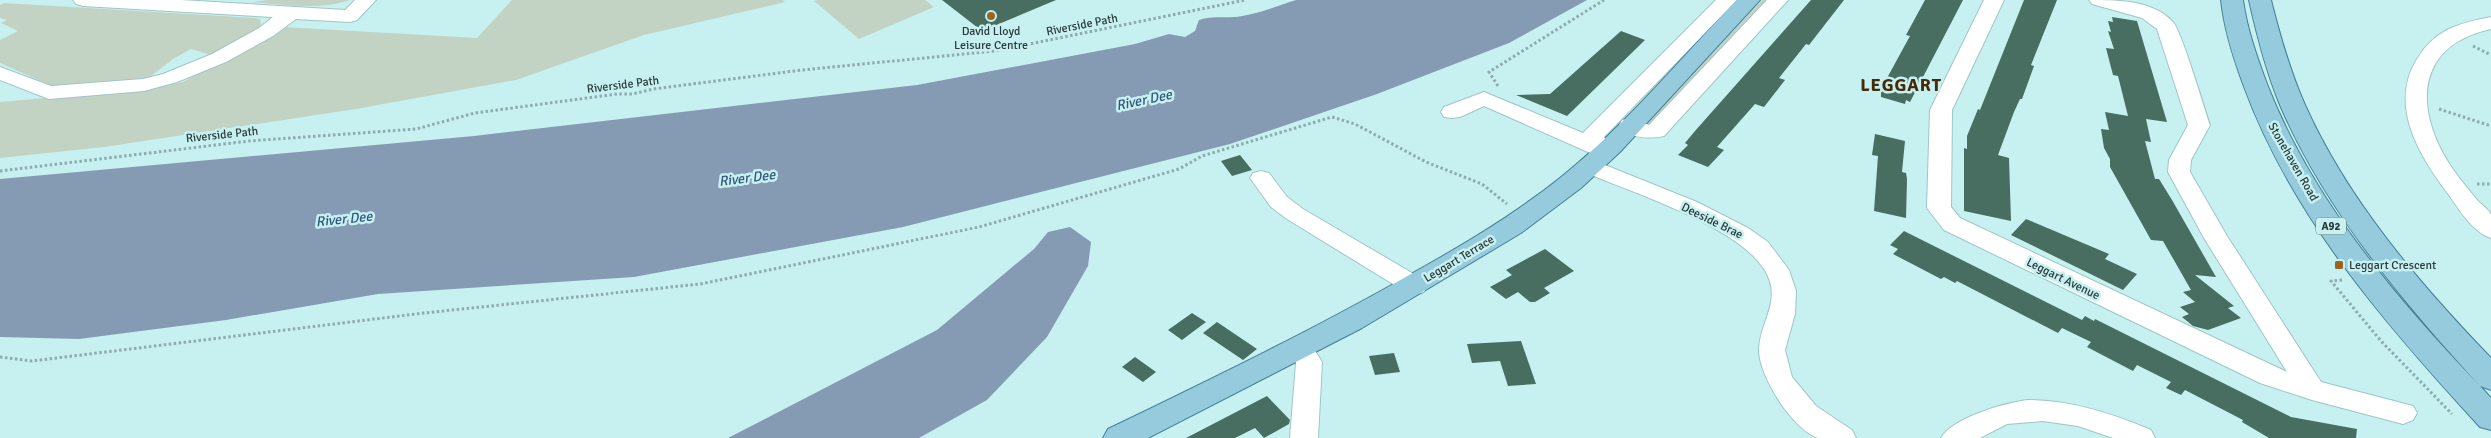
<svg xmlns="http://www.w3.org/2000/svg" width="2491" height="438" font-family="Signika,sans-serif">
<rect width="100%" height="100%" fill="#c7f0f1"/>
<!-- green -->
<path fill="#c3d3c3" d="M268,0H350C319,11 284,4 251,2Z
M512,0H783L785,2L644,35L516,80L356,109L104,147L0,158V102L155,88L183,82L283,27L477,38Z
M817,0H925L934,7L859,39L814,1Z
M1762,0H1769L1650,124L1647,123Z
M4,3L255,18L260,19L261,26L266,27L214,56L191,49L173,59L146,80L54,87L0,63V40L18,31L1,23L7,20L0,18V5Z"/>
<!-- water -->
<path fill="#859bb4" d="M1296,0H1587L1509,43L1377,94L1230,144L903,227L634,277L378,294L226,320L79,339L0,337V179L474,136L917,85L1135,44L1169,34L1185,37L1195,31L1199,20C1213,15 1228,19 1242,16C1261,13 1279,5 1296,0Z
M1070,227L1091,242L1088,266L1047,337L987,400L919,438H728L937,330L1034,249L1048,232Z"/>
<!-- building -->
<path fill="#486d61" d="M942,0H1056L982,31Z
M1811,0H1844L1809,45L1806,44L1779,78L1785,80L1764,107L1755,104L1717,147L1724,150L1708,167L1678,155L1688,145L1685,143L1695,131Z
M1925,0H1963L1910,102L1906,100L1905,104L1881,97V89L1910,36L1906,35Z
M2024,0H2057L2031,65L2034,66L2022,99H2020L2014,112L1998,155L2009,158L2011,221L1964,211V148L1967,149V136L1978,109L1980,110Z
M2112,17L2137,21L2167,122L2146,119L2151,142L2145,141L2155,179H2159L2172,200L2216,277L2195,275L2234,306L2228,308L2241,318L2208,330L2193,326L2182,317L2189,314L2180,307L2195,302L2183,292L2191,290L2163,241L2151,240L2110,167V159L2104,148L2101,129L2109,130L2105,112L2128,116L2118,76L2113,75L2106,48L2114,49L2108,31L2111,32L2108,21L2113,22Z
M1621,31L1645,40L1567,116L1516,95L1550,94Z
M1875,134L1905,141L1902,172L1906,173L1907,179L1906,218L1874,211L1878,156L1872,155Z
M1240,155L1252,170L1232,176L1221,161Z
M2026,219L2109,254L2105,259L2137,274L2123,290L2011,235Z
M1904,231L2082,320L2085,316L2094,321L2095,319L2291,417L2357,429L2356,438H2269L2242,422L2243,420L2185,390L2181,395L2166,388L2171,382L2137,365L2133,371L2087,347L2091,342L2062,328L2058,333L1957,281L1955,283L1944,277L1941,279L1893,254L1898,249L1890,245Z
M1545,249L1574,271L1544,288L1550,293L1535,302H1530L1518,292L1506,299L1490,287L1512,275L1506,270Z
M1192,313L1206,322L1182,340L1168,330Z
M1217,322L1257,349L1243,360L1203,333Z
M1521,341L1536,384L1508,386L1500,361L1472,363L1467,344Z
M1394,353L1400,372L1375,375L1369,356Z
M1135,357L1156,372L1143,382L1122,367Z
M1267,396L1290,420L1289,424L1264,438L1255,428L1235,438H1186Z"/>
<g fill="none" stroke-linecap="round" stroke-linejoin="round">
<!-- minor casing -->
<g stroke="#9ec6c7" stroke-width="2">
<path id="minor" d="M73,0H181L345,10L355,0H376L357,20L350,22L296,19L273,36L226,62L177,82L144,91L49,99L0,80V67L51,86L143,79L163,74L212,54L259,28L273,17L83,6L76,4Z
M1716,0H1737L1604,137L1616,151L1613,156L1605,158L1597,156L1484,106L1460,117L1452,118L1444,117L1441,112L1444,107L1484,92L1583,133Z
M1767,0H1788L1664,136C1649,139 1629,139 1619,125L1622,120L1630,118L1649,125Z
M1984,0H2004L1952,110L1951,207L1960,218L2287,372L2204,238L2168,172L2169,160L2188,125L2157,29L2142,18L2092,4L2089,0C2117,0 2153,0 2173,22C2182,32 2204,108 2210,125L2191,160L2190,172L2227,236L2321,382L2413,406L2417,413L2413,420L2403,424L2312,400L2260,383L1944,230L1927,208L1930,110Z
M2491,17V29C2416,45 2413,108 2450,165C2458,177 2468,189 2478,201C2482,205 2489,210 2491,215C2491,221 2491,232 2491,238C2474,233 2459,210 2449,195C2420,157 2388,106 2417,59C2425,46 2434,37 2447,30C2461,23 2476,20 2491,17Z
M1590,159L1697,202L1748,228L1768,242L1789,270L1796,291L1795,314L1785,350L1792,377L1816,406L1852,430L1856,438C1845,438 1828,438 1818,438C1792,429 1759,376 1759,350C1759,322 1784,300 1764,269C1736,225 1630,192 1582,171L1579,166L1582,161Z
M1261,171L1269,173L1287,197L1303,209L1424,280L1428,286L1424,292L1415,295L1406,292L1287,219L1271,207L1250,178L1253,173Z
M1300,338L1309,341L1322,362L1318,438H1290L1296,363L1287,348L1291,341Z
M2027,400C2070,400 2111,413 2151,430L2155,438H2113L2078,426L2043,421L2007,424L1980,438H1941C1952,418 2004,403 2027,400Z"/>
</g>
<!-- major casing -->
<g stroke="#438196" stroke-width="2">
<path id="major" d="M1737,0H1760L1620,152L1581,188L1521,233L1362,328L1148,438H1103L1108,429C1207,381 1307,333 1404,278C1458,248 1511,217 1560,178C1625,126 1679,60 1737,0Z
M2221,0H2243C2247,29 2257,57 2267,84C2312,199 2394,296 2478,384C2402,300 2325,210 2280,105C2266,71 2257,36 2249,0H2271C2280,36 2290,71 2305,105C2348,201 2419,283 2491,358V390L2480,386L2491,398V430L2480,427C2386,325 2291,216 2243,84C2233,57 2224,29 2221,0Z"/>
</g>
<!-- path -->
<path stroke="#8dacad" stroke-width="3" stroke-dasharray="2.5 2.5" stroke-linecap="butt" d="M2473,46L2491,55
M1498,86L1489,72L1604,0
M2439,109L2491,126
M0,171L249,141L416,129L475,113L617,94H633L653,89L802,70L995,51L1245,0
M2477,184H2491
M2342,280L2331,281L2381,341L2452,414
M0,357L32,361L424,313L700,284L979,227L1179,169L1202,156L1332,117L1355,124L1426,162L1482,184L1507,204"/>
<!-- minor -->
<use href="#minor" fill="#fff" fill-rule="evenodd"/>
<!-- major -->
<use href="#major" fill="#96cadd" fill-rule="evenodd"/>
</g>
<!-- markers -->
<g fill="#9b641f" stroke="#c7f0f1" stroke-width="2">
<circle cx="991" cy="16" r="5"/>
<rect x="2334" y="260" width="10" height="10" rx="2.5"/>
</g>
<g text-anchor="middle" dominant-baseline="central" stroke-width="5" stroke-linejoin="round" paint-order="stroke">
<!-- shield labels -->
<rect fill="#c7f0f1" stroke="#5a7172" stroke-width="1" x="2316" y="217.5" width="30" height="17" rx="4"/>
<g font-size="11" font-weight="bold" fill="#2b3b3c">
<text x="2331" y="226">A92</text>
</g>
<!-- street labels -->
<g font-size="12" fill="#2b3b3c" stroke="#c7f0f1">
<text transform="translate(1082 25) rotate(-11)">Riverside Path</text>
<text transform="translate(623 85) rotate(-7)">Riverside Path</text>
<text transform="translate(222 135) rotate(-6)">Riverside Path</text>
<text transform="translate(2293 162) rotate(60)">Stonehaven Road</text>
<text transform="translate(1712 221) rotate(26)">Deeside Brae</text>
<text transform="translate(1459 259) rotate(-31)">Leggart Terrace</text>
<text transform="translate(2063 279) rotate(26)">Leggart Avenue</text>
</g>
<!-- poi labels -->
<g font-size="12" fill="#2b3b3c" stroke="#c7f0f1">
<text x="991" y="31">David Lloyd<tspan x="991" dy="14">Leisure Centre</tspan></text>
<text x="2349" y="265" text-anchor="start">Leggart Crescent</text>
</g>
<!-- water labels -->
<g font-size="14" font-style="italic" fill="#33567c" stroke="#c7f0f1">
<text transform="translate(1144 100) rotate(-12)">River Dee</text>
<text transform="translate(747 178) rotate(-7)">River Dee</text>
<text transform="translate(344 219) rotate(-6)">River Dee</text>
</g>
<!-- district labels -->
<g font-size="18" font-weight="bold" letter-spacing="1" fill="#462b0a" stroke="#c7f0f1">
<text x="1901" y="85">LEGGART</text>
</g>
</g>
</svg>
